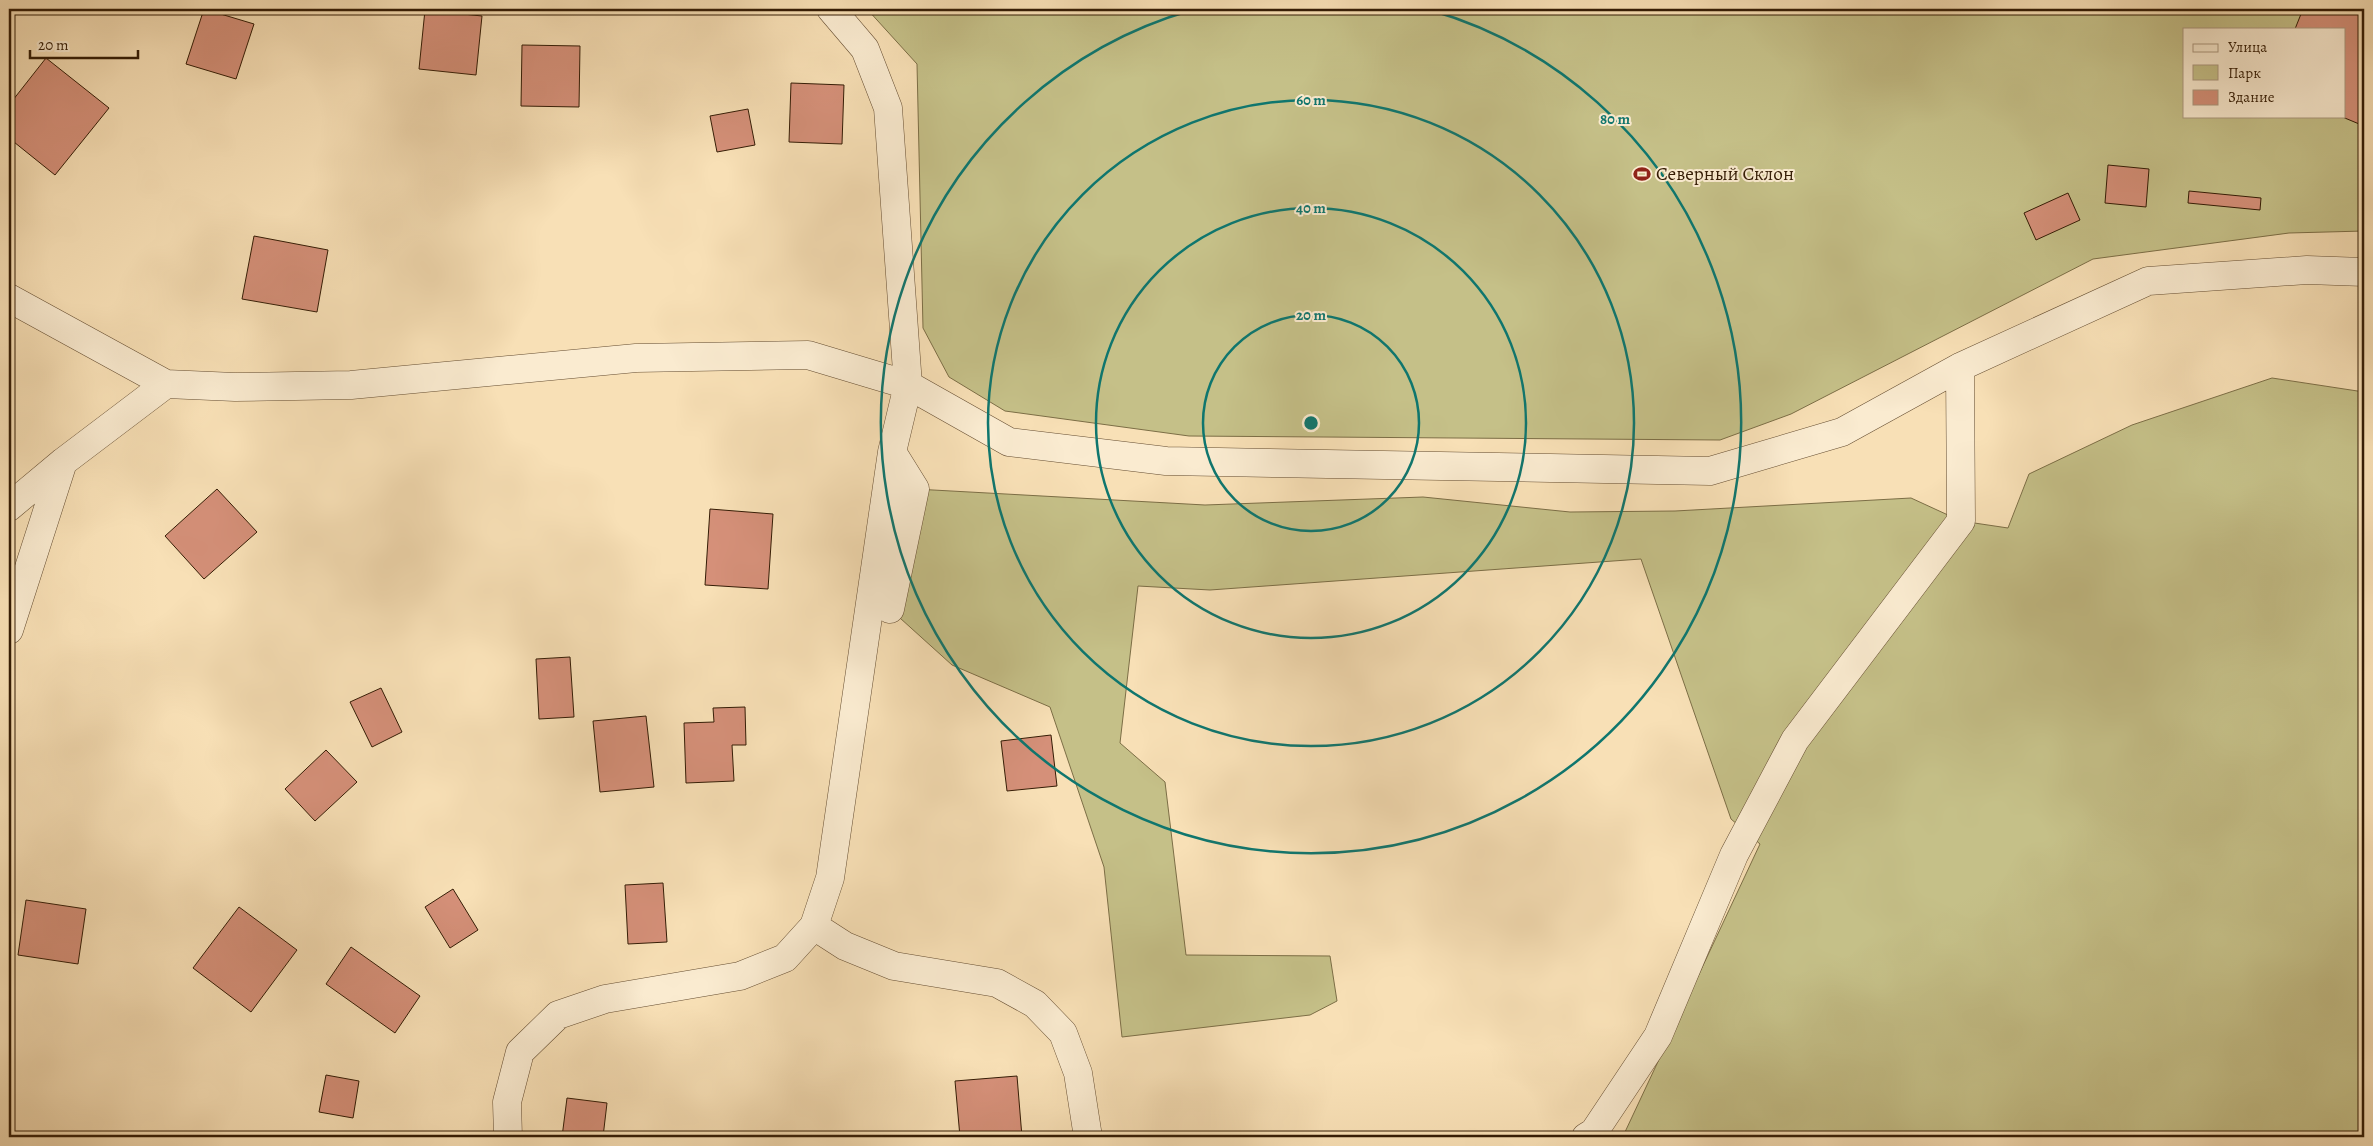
<svg xmlns="http://www.w3.org/2000/svg" width="2373" height="1146" font-family="Alegreya,serif">
<rect width="100%" height="100%" fill="#f8e0b6"/>
<filter id="stains"><feTurbulence type="fractalNoise" baseFrequency=".004" numOctaves="4"/><feColorMatrix values="0 0 0 0 .2 0 0 0 0 .09 0 0 0 0 .02 0 0 0 .5 -.17"/></filter>
<radialGradient id="worn" r=".72"><stop offset=".6" stop-color="#630" stop-opacity="0"/><stop offset="1" stop-color="#630" stop-opacity=".3"/></radialGradient>
<!-- green -->
<path fill="#c5c088" stroke="#7c6e46" fill-rule="evenodd" d="M867,9H2364V231L2289,233L2093,259L1791,414L1720,440L1189,436L1005,411L949,377L923,328L917,64ZM2184,29H2344V116H2184Z
M2272,378L2364,392V1137H1617L1625,1132L1760,844L1731,819L1641,559L1210,590L1138,586L1120,743L1165,782L1186,955L1330,956L1337,1001L1310,1015L1122,1037L1104,867L1050,707L952,665L890,609L915,489L1205,505L1423,497L1570,512L1675,511L1911,498L1961,521L2008,528L2029,474L2132,425Z"/>
<!-- building -->
<path fill="#d59079" stroke="#341c05" d="M204,9L254,24L236,79L186,64Z
M2303,9H2364V126L2340,116H2344V29H2295Z
M425,10L482,16L476,75L419,69Z
M522,45L580,46L579,107L521,106Z
M46,58L109,108L55,175L9,138V105Z
M791,83L844,85L842,144L789,142Z
M748,109L755,145L717,152L710,116Z
M2108,165L2149,169L2146,207L2105,203Z
M2189,191L2261,198L2260,210L2188,203Z
M2068,193L2080,220L2036,240L2024,213Z
M254,236L328,250L317,312L242,299Z
M217,489L257,532L204,579L165,536Z
M710,509L773,514L768,589L705,585Z
M570,657L574,717L539,719L536,659Z
M381,688L402,732L372,747L350,702Z
M745,707L746,745H732L734,781L686,783L684,723L714,722L713,708Z
M646,716L654,787L600,792L593,721Z
M1051,735L1057,786L1007,791L1001,741Z
M326,750L357,782L315,821L285,789Z
M663,883L667,942L628,944L625,885Z
M453,889L478,930L450,948L425,907Z
M26,900L86,909L78,964L18,955Z
M239,907L297,950L251,1012L193,968Z
M351,947L420,996L395,1033L326,984Z
M326,1075L359,1081L353,1118L319,1112Z
M1017,1076L1022,1137H960L955,1081Z
M567,1098L607,1103L603,1137H562Z"/>
<g fill="none" stroke-linecap="round" stroke-linejoin="round">
<!-- minor casing -->
<g stroke="#654d31" stroke-width="29">
<path id="minor" d="M9,298L166,384L235,387L351,385L636,358L808,355L908,385L1009,442L1166,461L1710,471L1842,432L1960,367L2148,281L2307,270L2364,272
M9,507L63,462L166,384
M890,609L915,489L892,452
M9,630L63,462
M814,926L845,946L894,966L997,983L1035,1004L1063,1033L1078,1073L1088,1137
M508,1137L507,1102L520,1052L558,1015L605,999L740,976L785,958L814,926L830,878L892,452L908,385L888,108L865,49L831,9
M1586,1137L1594,1132L1658,1036L1734,855L1795,740L1961,521L1960,367"/>
</g>
<!-- minor -->
<use href="#minor" stroke="#faebd0" stroke-width="28"/>
</g>
<!-- distance rings -->
<g fill="none" stroke="#0f766e" stroke-width="2.5">
<circle cx="1311" cy="423" r="108"/>
<circle cx="1311" cy="423" r="215"/>
<circle cx="1311" cy="423" r="323"/>
<path d="M1430 10A430 430 0 1 1 1192 10"/>
</g>
<!-- icons -->
<defs>
<g id="stadium-bare" transform="scale(1.35)"><path d="M0-5a6.5 5 0 1 0 0 10a6.5 5 0 1 0 0-10ZM-3.5-1.8h7v3.6h-7Z" fill="#8f2418" stroke="#faebd0" stroke-width="2.5" paint-order="stroke"/></g>
</defs>
<g fill-rule="evenodd">
<use href="#stadium-bare" x="1642" y="174"/>
</g>
<g text-anchor="middle" dominant-baseline="central" stroke-width="4" stroke-linejoin="round" paint-order="stroke">
<!-- poi labels -->
<g font-size="19" fill="#341c05" stroke="#faebd0" text-anchor="start">
<text x="1656" y="174">Северный Склон</text>
</g>
</g>
<circle cx="1311" cy="423" r="8" fill="#0f766e" stroke="#faebd0" stroke-width="2.5"/>
<g font-size="15" text-anchor="middle" font-weight="bold" fill="#0f766e" stroke="#faebd0" stroke-width="4" stroke-linejoin="round" paint-order="stroke">
<text x="1311" y="105">60 m</text>
<text x="1615" y="124">80 m</text>
<text x="1311" y="213">40 m</text>
<text x="1311" y="320">20 m</text>
</g>
<!-- margin -->
<rect width="2373" height="1146" fill="none" stroke="#f8e0b6" stroke-width="30"/>
<rect x="10" y="10" width="2353" height="1126" fill="none" stroke="#341c05" stroke-width="2.5"/>
<rect x="15" y="15" width="2343" height="1116" fill="none" stroke="#341c05"/>
<!-- legend -->
<rect x="2183" y="28" width="162" height="90" fill="#faebd0" stroke="#ab987f"/>
<rect x="2193" y="44" width="25" height="8" fill="#faebd0" stroke="#ab987f"/>
<text x="2228" y="52" font-size="15" fill="#341c05">Улица</text>
<rect x="2193" y="65" width="25" height="15" fill="#c5c088" stroke="#ab987f"/>
<text x="2228" y="78" font-size="15" fill="#341c05">Парк</text>
<rect x="2193" y="90" width="25" height="15" fill="#d59079" stroke="#ab987f"/>
<text x="2228" y="102" font-size="15" fill="#341c05">Здание</text>
<!-- scale -->
<path d="M30 50v8h108v-8" fill="none" stroke="#341c05" stroke-width="2.5"/>
<text x="38" y="50" font-size="15" fill="#341c05" stroke="#faebd0" stroke-width="4" paint-order="stroke">20 m</text>
<rect width="100%" height="100%" filter="url(#stains)"/>
<rect width="100%" height="100%" fill="url(#worn)"/>
</svg>
